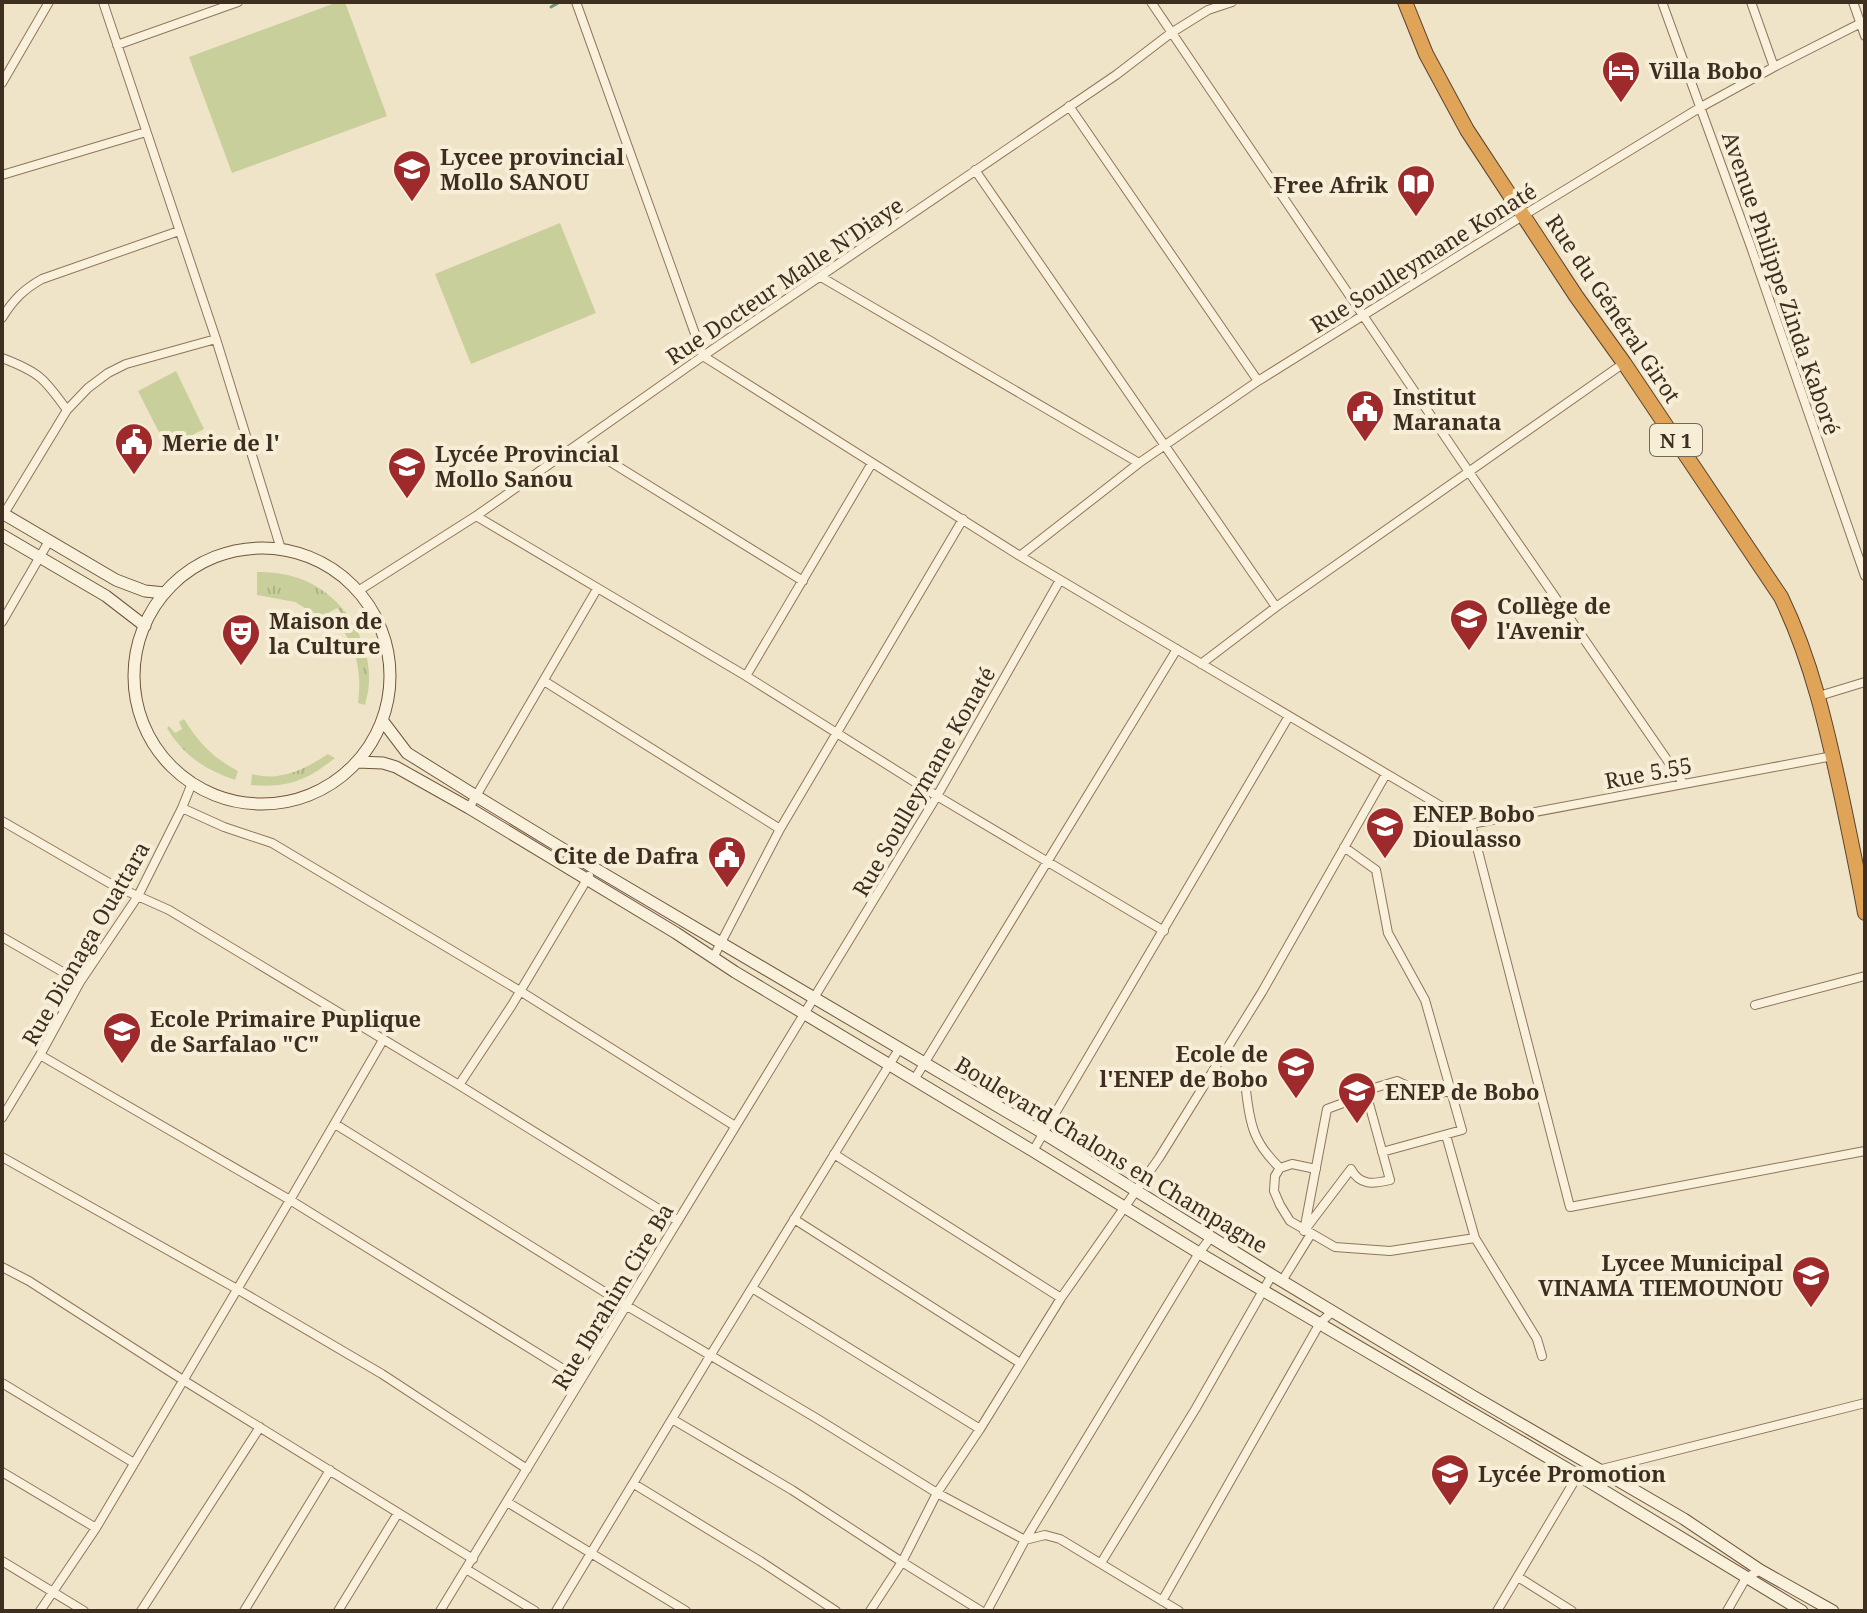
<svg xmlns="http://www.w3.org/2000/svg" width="1867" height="1613" font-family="'Noto Serif',serif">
<defs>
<pattern id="grass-tufts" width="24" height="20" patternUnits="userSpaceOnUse" patternTransform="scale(2)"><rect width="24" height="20" fill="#c9cf9b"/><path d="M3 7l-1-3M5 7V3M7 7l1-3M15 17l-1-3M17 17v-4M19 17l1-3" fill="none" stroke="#aeb285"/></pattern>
</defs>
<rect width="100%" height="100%" fill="#f0e4c8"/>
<!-- grass -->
<path fill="url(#grass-tufts)" d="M257,572C274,572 290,574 306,581C343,597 371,640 369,681C369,689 367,697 365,705L358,703C362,673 357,646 336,621L343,615L337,608L323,616L317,615L295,602L257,595Z
M184,719C200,744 212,757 238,771L235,780C205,770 183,755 167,728L169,726L175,733L182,729L179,722Z
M328,754L335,758C306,781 288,788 251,785L252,774C280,782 305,769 328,754Z"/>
<!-- garden -->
<path fill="#c9cf9b" d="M338,2H345L387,116L232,173L189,57Z
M560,223L596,313L471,364L435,274Z
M176,371L204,429L167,448L138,391Z"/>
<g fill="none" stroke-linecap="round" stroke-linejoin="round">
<!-- stream -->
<path stroke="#6f938a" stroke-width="3" d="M551,7L558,3"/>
<!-- street casing -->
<g stroke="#8d765c" stroke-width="10">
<path id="street" d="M103,2L216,339L281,549
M576,2L703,356L1020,556L1471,824L1570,1207L1865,1151
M1151,2L1469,472L1683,783
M1662,2L1751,247L1865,576
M1751,2L1774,67
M1853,2L1865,36
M117,45L238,2
M2,83L49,2
M1069,106L1258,381
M975,170L1276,607
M2,175L146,132
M821,277L1139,463
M2,318C13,300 24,289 42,279L179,231
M2,358C39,372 44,378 67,410
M580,443L803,581
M476,516L746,676L937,796L1164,931
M2,517L67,410L88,388L108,373L126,364L216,339
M1020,556L1139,463L1258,381L1524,215L1701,107L1774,67L1865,21
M358,591L476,516L703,356L1116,75L1171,33L1208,10L1232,2
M2,622L49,541
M1201,664L1276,607L1624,363
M746,676L872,463
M544,681L780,829
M1819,696L1865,682
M182,808L224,827L272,843L520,991L735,1126
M469,808L597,589
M2,821L111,884L169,910L459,1085L678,1221
M1471,824L1833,756
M1344,847L1376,870L1388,933L1425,1000L1462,1130L1382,1152
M2,937L80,982
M713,958L780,829L963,519
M1755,1005L1865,976
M40,1055L290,1200L581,1380
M914,1080L1177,649
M459,1085L512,1005L589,876
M1246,1090C1250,1126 1254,1143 1280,1168
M2,1118L40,1055L80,982L138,896L182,808L192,783
M335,1124L627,1306L816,1418L937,1493L1025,1540L1045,1535L1060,1539L1179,1611
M1446,1135L1475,1238L1537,1339L1542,1356
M1033,1151L1289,716
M834,1154L1061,1298
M2,1157L237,1289L382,1374L527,1469
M1316,1169L1292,1164L1280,1168L1275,1176L1274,1191L1280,1205L1290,1221L1335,1247L1390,1251L1475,1238
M794,1219L1020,1363
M1307,1227L1351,1169C1360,1186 1373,1184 1390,1180L1365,1089
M1304,1231L1327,1109L1346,1102L1348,1096L1397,1081L1427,1095L1451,1091
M2,1267L29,1281L183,1380L473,1559
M1282,1281L1311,1234
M752,1288L980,1429
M2,1383L134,1463
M672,1419L792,1490L902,1562L981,1611
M2,1472L96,1528
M634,1484L760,1561L836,1611
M507,1502L686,1611
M2,1561L84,1611
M1101,1563L1196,1408L1272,1275
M466,1569L535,1611
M1518,1577L1572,1611
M1162,1601L1320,1323L1333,1311
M40,1611L96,1528L290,1200L383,1040
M141,1611L260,1427
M244,1611L330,1470
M338,1611L398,1513
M440,1611L937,796L1060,580
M556,1611L710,1356L899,1049
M870,1611L902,1562L937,1493L980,1429L1061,1298L1159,1158L1262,992L1386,774
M987,1611L1025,1540L1199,1253L1211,1237
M1497,1611L1578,1475L1865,1403
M1727,1611L1746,1578L1760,1570"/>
</g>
<!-- secondary casing -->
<g stroke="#6f573f" stroke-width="13">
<path id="secondary" d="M2,513L116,580L145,591L165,593
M2,535L106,596L145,626
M134 676a128 128 0 1 1 256 0a128 128 0 1 1-256 0Z
M382,720L407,753L476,796L594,868L1043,1133L1272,1275L1471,1395L1684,1519L1760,1570L1833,1611
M357,762L383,763L396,767L469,808L676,933L735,972L1033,1151L1199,1253L1578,1475L1802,1611"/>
</g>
<!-- highway casing -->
<g stroke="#5b4430" stroke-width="16">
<path id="highway" d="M1405,2L1426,54L1467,130L1576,296L1624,363L1781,597C1812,661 1827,729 1842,798C1850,836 1858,874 1865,913"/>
</g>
<!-- street -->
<use href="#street" stroke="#faf1dc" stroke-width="8"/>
<!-- secondary -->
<use href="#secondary" stroke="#faf1dc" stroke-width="11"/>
<!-- highway -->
<use href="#highway" stroke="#e0a458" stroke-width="14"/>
</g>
<!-- icons -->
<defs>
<g id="hotel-pin" transform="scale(2)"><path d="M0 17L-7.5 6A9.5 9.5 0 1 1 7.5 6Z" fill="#9e2a2b" stroke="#f7eed8"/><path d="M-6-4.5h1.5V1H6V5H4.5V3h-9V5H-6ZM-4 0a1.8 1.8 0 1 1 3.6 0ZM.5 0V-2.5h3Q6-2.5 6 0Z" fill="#fff"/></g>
<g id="school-pin" transform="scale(2)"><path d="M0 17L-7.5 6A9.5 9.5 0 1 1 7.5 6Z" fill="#9e2a2b" stroke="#f7eed8"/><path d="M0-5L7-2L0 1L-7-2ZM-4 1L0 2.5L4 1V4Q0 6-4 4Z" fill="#fff"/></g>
<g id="library-pin" transform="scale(2)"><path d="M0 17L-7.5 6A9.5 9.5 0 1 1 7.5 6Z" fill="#9e2a2b" stroke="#f7eed8"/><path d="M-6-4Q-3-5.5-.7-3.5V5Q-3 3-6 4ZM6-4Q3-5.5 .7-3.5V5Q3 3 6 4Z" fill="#fff"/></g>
<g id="civic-pin" transform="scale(2)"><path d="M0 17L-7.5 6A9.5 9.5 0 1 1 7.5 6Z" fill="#9e2a2b" stroke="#f7eed8"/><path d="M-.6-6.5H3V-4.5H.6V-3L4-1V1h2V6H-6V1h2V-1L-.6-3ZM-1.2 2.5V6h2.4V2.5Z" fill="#fff"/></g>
<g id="university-pin" transform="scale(2)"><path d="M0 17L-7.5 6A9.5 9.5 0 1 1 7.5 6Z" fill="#9e2a2b" stroke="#f7eed8"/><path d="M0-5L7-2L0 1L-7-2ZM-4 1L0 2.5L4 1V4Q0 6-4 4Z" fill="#fff"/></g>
<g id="theatre-pin" transform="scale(2)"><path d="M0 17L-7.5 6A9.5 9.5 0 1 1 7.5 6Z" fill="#9e2a2b" stroke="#f7eed8"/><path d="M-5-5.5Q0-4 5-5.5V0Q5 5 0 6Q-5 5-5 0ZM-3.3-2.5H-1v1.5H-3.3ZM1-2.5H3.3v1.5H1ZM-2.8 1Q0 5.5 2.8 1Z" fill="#fff"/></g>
</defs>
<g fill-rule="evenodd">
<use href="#hotel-pin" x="1621" y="70"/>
<use href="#school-pin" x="412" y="169"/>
<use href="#library-pin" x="1416" y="184"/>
<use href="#civic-pin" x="1365" y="409"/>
<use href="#civic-pin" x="134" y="442"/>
<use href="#school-pin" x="407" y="466"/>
<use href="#university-pin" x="1469" y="618"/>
<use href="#theatre-pin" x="241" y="633"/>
<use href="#school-pin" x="1385" y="826"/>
<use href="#civic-pin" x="727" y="855"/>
<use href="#school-pin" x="122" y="1031"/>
<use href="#school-pin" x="1296" y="1066"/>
<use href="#university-pin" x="1357" y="1091"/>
<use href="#school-pin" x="1811" y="1275"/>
<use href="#university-pin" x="1450" y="1473"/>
</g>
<g text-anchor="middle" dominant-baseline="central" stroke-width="8" stroke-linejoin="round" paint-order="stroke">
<!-- shield labels -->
<rect fill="#f7eed8" stroke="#756857" stroke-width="2" x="1650" y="424" width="52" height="32" rx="6"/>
<g font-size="20" font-weight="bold" fill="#3d2e20">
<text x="1676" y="440">N 1</text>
</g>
<!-- poi labels -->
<g font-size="22" font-weight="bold" fill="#3d2e20" stroke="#f7eed8" text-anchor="start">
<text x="1649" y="70">Villa Bobo</text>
<text x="440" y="156">Lycee provincial<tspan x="440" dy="25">Mollo SANOU</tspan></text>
<text x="1388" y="184" text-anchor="end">Free Afrik</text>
<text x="1393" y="396">Institut<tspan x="1393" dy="25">Maranata</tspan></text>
<text x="162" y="442">Merie de l'</text>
<text x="435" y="453">Lycée Provincial<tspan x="435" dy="25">Mollo Sanou</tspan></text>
<text x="1497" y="605">Collège de<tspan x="1497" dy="25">l'Avenir</tspan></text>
<text x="269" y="620">Maison de<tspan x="269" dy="25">la Culture</tspan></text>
<text x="1413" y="813">ENEP Bobo<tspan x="1413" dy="25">Dioulasso</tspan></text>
<text x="699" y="855" text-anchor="end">Cite de Dafra</text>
<text x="150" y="1018">Ecole Primaire Puplique<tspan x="150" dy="25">de Sarfalao "C"</tspan></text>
<text x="1268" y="1053" text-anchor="end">Ecole de<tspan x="1268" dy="25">l'ENEP de Bobo</tspan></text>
<text x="1385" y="1091">ENEP de Bobo</text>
<text x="1783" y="1262" text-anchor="end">Lycee Municipal<tspan x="1783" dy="25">VINAMA TIEMOUNOU</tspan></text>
<text x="1478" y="1473">Lycée Promotion</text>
</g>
<!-- street labels -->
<g font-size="22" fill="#3d2e20" stroke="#f7eed8">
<text transform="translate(1423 257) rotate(-32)">Rue Soulleymane Konaté</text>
<text transform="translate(784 280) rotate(-34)">Rue Docteur Malle N'Diaye</text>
<text transform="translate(1782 283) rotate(71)">Avenue Philippe Zinda Kaboré</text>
<text transform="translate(1614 308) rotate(56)">Rue du Général Girot</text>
<text transform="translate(1648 772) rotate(-11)">Rue 5.55</text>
<text transform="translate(923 781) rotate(-60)">Rue Soulleymane Konaté</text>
<text transform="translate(85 943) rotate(-60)">Rue Dionaga Ouattara</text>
<text transform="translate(1112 1154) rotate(31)">Boulevard Chalons en Champagne</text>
<text transform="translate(612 1296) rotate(-59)">Rue Ibrahim Cire Ba</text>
</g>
</g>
<!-- border -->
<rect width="1867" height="1613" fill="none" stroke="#3d2e20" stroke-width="8"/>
</svg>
